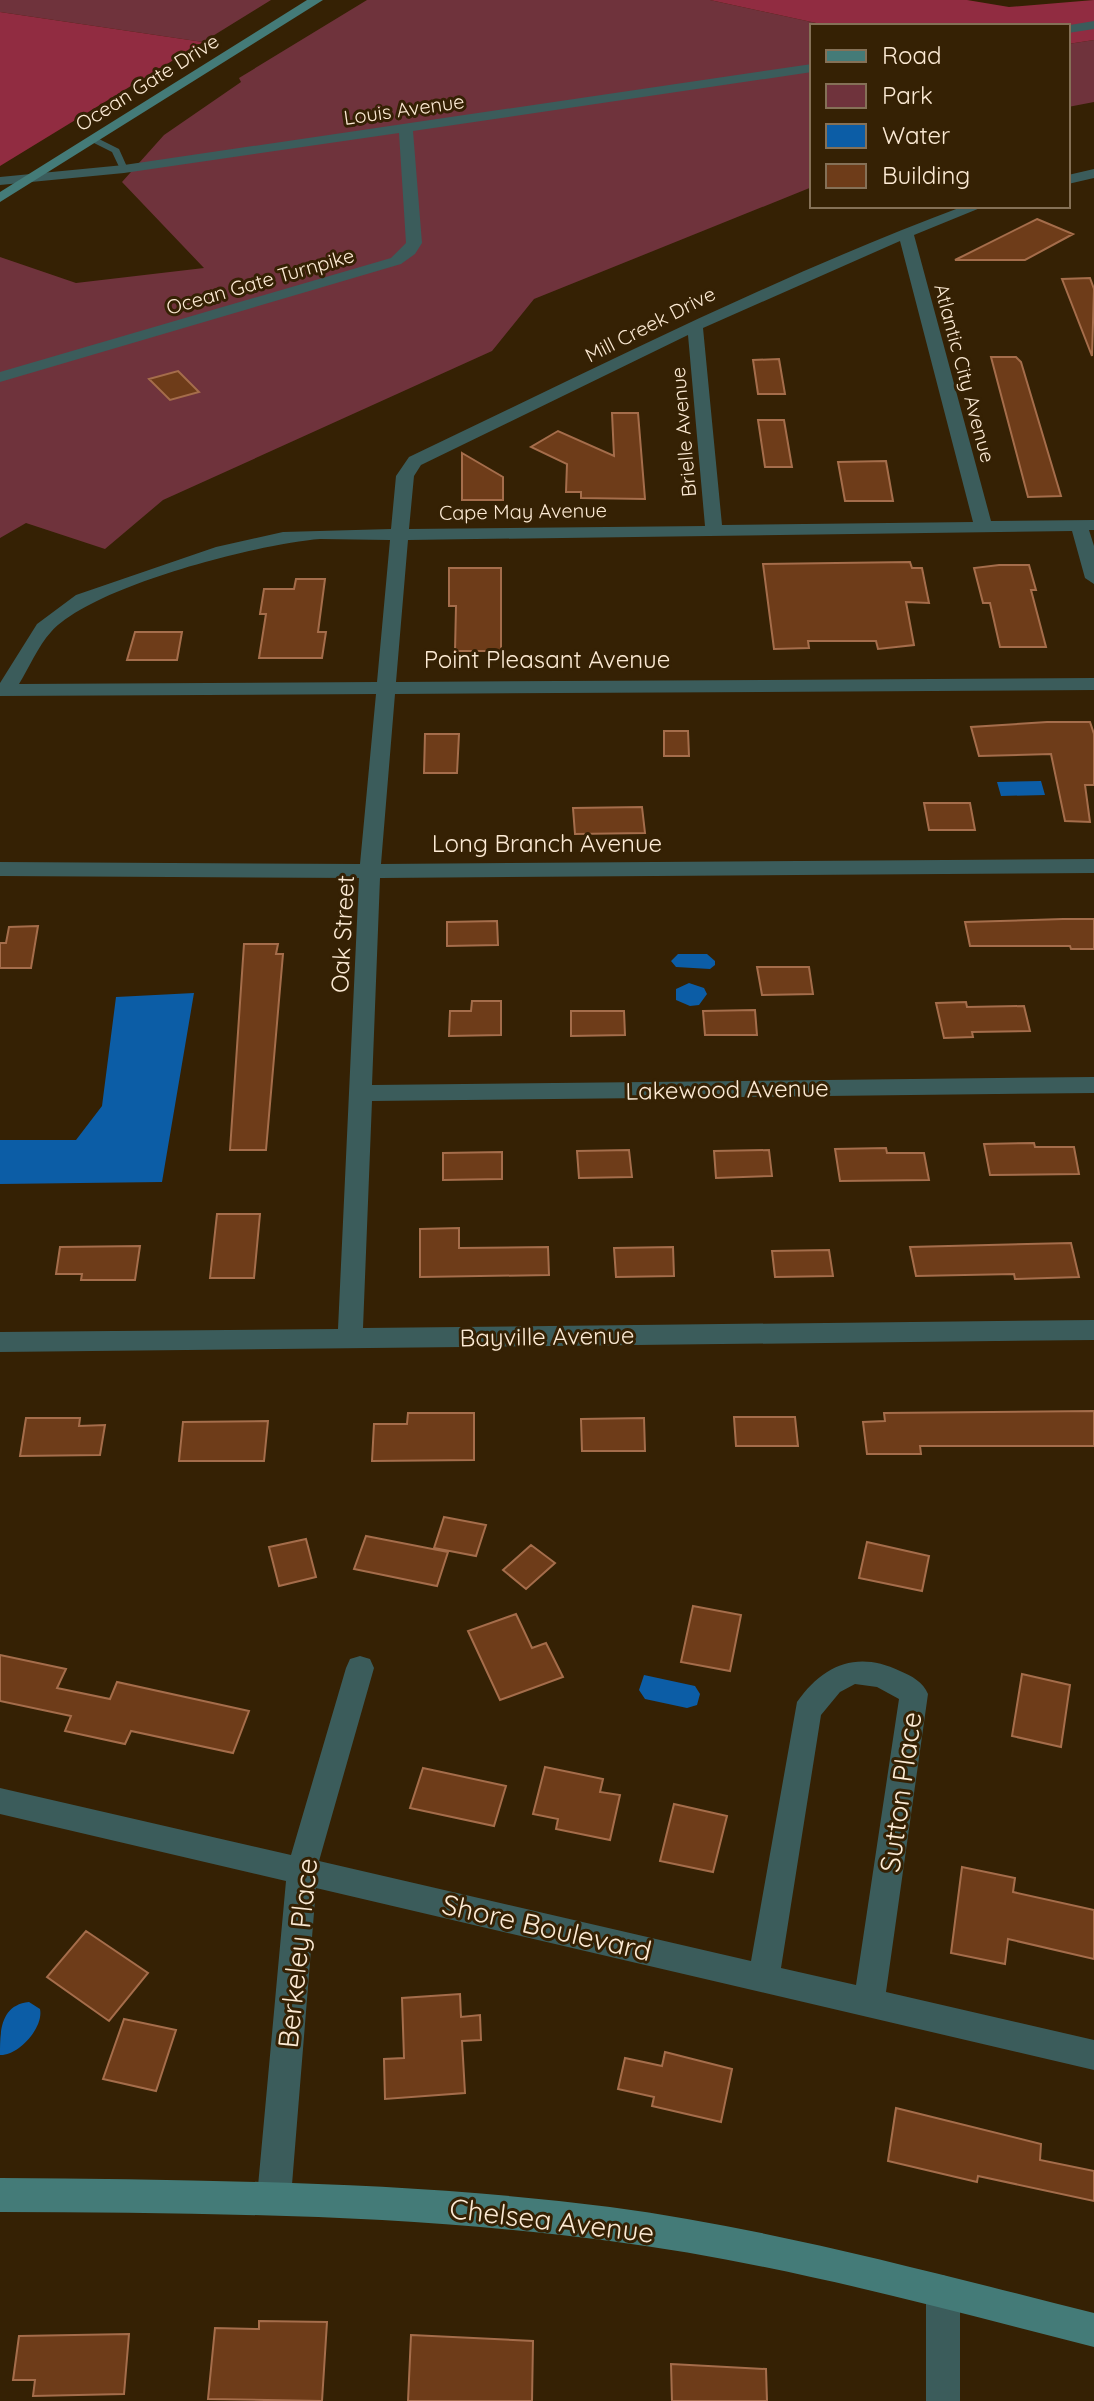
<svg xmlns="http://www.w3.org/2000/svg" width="1094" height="2401" viewBox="0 0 1094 2401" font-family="Quicksand,sans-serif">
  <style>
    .green { fill: #6f333c }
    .forest { fill: #912c41 }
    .water { fill: #0c5da6 }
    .building { fill: #6e3c19; stroke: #a56d4b; stroke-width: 2 }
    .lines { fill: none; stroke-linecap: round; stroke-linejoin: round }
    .service { fill: #3b5c5b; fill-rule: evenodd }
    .minor { fill: #3b5c5b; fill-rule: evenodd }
    .secondary { fill: #447b78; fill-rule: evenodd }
    .labels { text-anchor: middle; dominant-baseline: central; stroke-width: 6; stroke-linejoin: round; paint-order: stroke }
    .far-street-label { font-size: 20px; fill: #fcead4; stroke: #352104 }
    .street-label { font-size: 24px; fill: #fcead4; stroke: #352104 }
    .near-street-label { font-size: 28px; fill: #fcead4; stroke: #352104 }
  </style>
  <rect width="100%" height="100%" fill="#352104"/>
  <!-- green -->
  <path class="green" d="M 0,0 L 271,0 L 203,42 L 0,12 Z
    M 367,0 L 710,0 L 830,26 L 812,26 L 812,187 L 534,299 L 492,351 L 163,500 L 105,549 L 26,523 L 0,538 L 0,257 L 76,283 L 204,268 L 122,182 L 164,135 L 241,82 L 239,78 Z
    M 1094,40 L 1094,102 L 1068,107 L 1068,44 Z"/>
  <!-- forest -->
  <path class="forest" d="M 710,0 L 967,0 L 1009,7 L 1094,0 L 1094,40 L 1068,44 L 1068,26 L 830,26 Z
    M 0,12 L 203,42 L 0,166 Z"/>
  <!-- water -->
  <path class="water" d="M 1041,781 L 1045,795 L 1001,796 L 997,782 Z
    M 678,954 L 707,954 L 715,961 L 715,965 L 710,969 L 676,967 L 671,961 Z
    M 689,983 L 704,988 L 707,994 L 699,1005 L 690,1006 L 676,1000 L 676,989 Z
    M 194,993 L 162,1182 L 0,1184 L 0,1140 L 76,1140 L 102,1106 L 116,997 Z
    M 644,1675 L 695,1686 L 700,1694 L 697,1705 L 687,1708 L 645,1699 L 639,1690 Z
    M 29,2002 L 40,2009 C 44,2028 18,2056 0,2055 C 0,2032 0,2005 29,2002 Z"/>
  <!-- building -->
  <path class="building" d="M 1037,219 L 1073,234 L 1025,260 L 955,260 Z
    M 1090,278 L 1094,289 L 1092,356 L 1062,279 Z
    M 991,357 L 1016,357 L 1021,362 L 1061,496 L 1028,497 Z
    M 779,359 L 785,394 L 758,394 L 753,360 Z
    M 178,371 L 199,392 L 170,400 L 149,379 Z
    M 612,413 L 638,413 L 645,499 L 581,498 L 581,492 L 566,492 L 567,464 L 531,447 L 558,431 L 614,456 Z
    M 758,420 L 784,420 L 792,467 L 765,467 Z
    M 462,453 L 503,477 L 503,500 L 462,500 Z
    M 886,461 L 893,501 L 845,501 L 838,462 Z
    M 910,562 L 912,568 L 922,568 L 929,603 L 906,602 L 914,645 L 878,649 L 876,641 L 808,641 L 809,648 L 774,649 L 763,564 Z
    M 999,565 L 1029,565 L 1036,590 L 1031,590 L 1046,647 L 1000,647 L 990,603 L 983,603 L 974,568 Z
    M 449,568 L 501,568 L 501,651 L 455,651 L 456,606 L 449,606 Z
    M 296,579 L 325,579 L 318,632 L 326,632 L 322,658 L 259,658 L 266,614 L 260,614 L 264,589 L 294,589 Z
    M 135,632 L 182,632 L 177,660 L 127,660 Z
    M 1047,722 L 1090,722 L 1094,734 L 1094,785 L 1085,785 L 1090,822 L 1065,821 L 1051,754 L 979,756 L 971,727 Z
    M 664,731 L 688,731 L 689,756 L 664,756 Z
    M 425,734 L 459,734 L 457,773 L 424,773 Z
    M 924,803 L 970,803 L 975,830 L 929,830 Z
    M 642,807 L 645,833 L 575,834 L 573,808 Z
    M 1063,919 L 1094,919 L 1094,949 L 1071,949 L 1070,946 L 970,946 L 965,922 Z
    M 497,921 L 498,945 L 447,946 L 447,922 Z
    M 38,926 L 31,968 L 0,968 L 0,943 L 6,943 L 9,927 Z
    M 244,944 L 278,944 L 276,954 L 283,954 L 266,1150 L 230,1150 Z
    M 757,967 L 809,967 L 813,994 L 762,995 Z
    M 472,1001 L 501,1001 L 501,1035 L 449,1036 L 450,1011 L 471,1011 Z
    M 966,1002 L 967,1007 L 1024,1006 L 1030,1031 L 972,1032 L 973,1037 L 944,1038 L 936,1003 Z
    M 755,1010 L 757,1035 L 705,1035 L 703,1011 Z
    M 571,1011 L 624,1011 L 625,1035 L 571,1036 Z
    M 1034,1143 L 1035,1147 L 1074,1147 L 1079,1174 L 990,1175 L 984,1144 Z
    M 886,1148 L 887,1153 L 924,1153 L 929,1180 L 840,1181 L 835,1149 Z
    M 629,1150 L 632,1177 L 579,1178 L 577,1151 Z
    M 769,1150 L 772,1176 L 716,1178 L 714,1151 Z
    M 502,1152 L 502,1179 L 443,1180 L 443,1153 Z
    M 217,1214 L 260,1214 L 254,1278 L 210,1278 Z
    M 459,1228 L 459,1248 L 548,1247 L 549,1275 L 420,1277 L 420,1229 Z
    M 1071,1243 L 1079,1277 L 1015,1279 L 1014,1274 L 916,1276 L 910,1247 Z
    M 140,1246 L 135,1280 L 81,1280 L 82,1274 L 56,1274 L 60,1247 Z
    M 673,1247 L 674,1276 L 616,1277 L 614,1248 Z
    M 829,1250 L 833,1276 L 775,1277 L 772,1251 Z
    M 1094,1411 L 1094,1446 L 920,1446 L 921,1454 L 867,1454 L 863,1422 L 885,1421 L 884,1413 Z
    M 408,1413 L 474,1413 L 474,1460 L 372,1461 L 374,1424 L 407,1424 Z
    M 734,1417 L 795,1417 L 798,1446 L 736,1446 Z
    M 26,1418 L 80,1418 L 79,1426 L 105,1425 L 100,1455 L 20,1456 Z
    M 644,1418 L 645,1451 L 582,1451 L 581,1419 Z
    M 268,1421 L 264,1461 L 179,1461 L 183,1422 Z
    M 444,1517 L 486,1525 L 476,1556 L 434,1548 Z
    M 366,1536 L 448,1552 L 437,1586 L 354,1569 Z
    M 306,1539 L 316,1577 L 279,1586 L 269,1547 Z
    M 867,1542 L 929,1556 L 922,1591 L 859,1578 Z
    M 531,1545 L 555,1563 L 526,1589 L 503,1570 Z
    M 693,1606 L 741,1615 L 730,1671 L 681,1662 Z
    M 516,1614 L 532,1648 L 546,1643 L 563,1677 L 500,1700 L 468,1631 Z
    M 0,1655 L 66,1669 L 57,1688 L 110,1699 L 117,1682 L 249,1711 L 233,1753 L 131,1731 L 125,1744 L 65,1731 L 71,1716 L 0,1701 Z
    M 1022,1674 L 1070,1685 L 1061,1747 L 1012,1736 Z
    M 545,1767 L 603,1779 L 600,1792 L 620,1795 L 610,1840 L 556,1829 L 558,1819 L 533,1814 Z
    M 423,1768 L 506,1786 L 494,1826 L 410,1808 Z
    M 674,1804 L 727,1816 L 713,1872 L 660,1861 Z
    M 962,1867 L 1015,1878 L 1013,1892 L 1094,1910 L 1094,1959 L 1008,1939 L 1005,1964 L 951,1953 Z
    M 86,1931 L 148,1973 L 109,2021 L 47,1977 Z
    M 460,1994 L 461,2017 L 480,2015 L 481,2040 L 462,2041 L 465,2093 L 385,2099 L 384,2059 L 404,2058 L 402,1998 Z
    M 124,2019 L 176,2030 L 156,2091 L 103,2079 Z
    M 665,2052 L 732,2069 L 721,2122 L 652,2106 L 654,2097 L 618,2089 L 625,2058 L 662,2066 Z
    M 896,2108 L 1041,2144 L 1040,2160 L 1094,2171 L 1094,2201 L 978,2176 L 977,2182 L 888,2161 Z
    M 259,2321 L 327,2322 L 322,2401 L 208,2399 L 215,2328 L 259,2329 Z
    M 129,2334 L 124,2394 L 33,2396 L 35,2380 L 13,2380 L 19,2336 Z
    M 411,2335 L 533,2341 L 532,2401 L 408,2401 Z
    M 671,2364 L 766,2369 L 767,2401 L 672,2401 Z"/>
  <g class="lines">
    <!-- service -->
    <path class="service" d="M 93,136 L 119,149 L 128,169 L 127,171 L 121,171 L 112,152 L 90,141 L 89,139 Z"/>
    <!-- minor -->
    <path class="minor" d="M 1094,21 L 1094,29 L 1068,33 L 1068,26 L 1064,26 Z
      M 812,64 L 812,72 L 413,131 L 422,243 L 415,254 L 401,264 L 0,382 L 0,372 L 391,258 L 406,243 L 399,133 L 124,173 L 0,185 L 0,177 L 124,165 Z
      M 1094,169 L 1094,178 L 1068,184 L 1068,175 Z
      M 964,206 L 985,206 L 914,235 L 991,521 L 1094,520 L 1094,530 L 1089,530 L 1094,546 L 1094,584 L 1085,578 L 1072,531 L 408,540 L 396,682 L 1094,678 L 1094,690 L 395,694 L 381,864 L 1094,859 L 1094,873 L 380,878 L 372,1085 L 1094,1077 L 1094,1093 L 372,1101 L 363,1328 L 1094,1320 L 1094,1340 L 0,1352 L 0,1332 L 338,1329 L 359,878 L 0,876 L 0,862 L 360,864 L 376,694 L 0,696 L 0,683 L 37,624 L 76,595 L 216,547 L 283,532 L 391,529 L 396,476 L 409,457 C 592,370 774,277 964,206 ZM 900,241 L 973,522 L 722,525 L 703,328 ZM 688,335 L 705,526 L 409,529 L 414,476 L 421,465 ZM 320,539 L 390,540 L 377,682 L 19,684 C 29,668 38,646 51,632 C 92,586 258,544 320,539 Z
      M 360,1656 L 370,1659 L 374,1668 L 319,1861 L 751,1961 L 797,1702 C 823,1665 857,1650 900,1671 C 912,1676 923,1682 928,1694 L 886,1992 L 1094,2040 L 1094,2070 L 316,1888 L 291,2197 L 286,2209 L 274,2214 L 262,2209 L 257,2197 L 286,1881 L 0,1814 L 0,1788 L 291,1855 L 346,1668 L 350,1659 ZM 855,1684 L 877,1687 L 899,1699 L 856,1985 L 781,1968 L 821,1715 L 840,1692 Z
      M 943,2275 L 955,2280 L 960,2292 L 960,2401 L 926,2401 L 926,2292 L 931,2280 Z"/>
    <!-- secondary -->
    <path class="secondary" d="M 307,0 L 323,0 L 0,202 L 0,192 Z
      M 0,2178 C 204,2180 407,2181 610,2207 C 774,2229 934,2273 1094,2313 L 1094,2347 C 934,2306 774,2262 610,2241 C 408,2214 204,2213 0,2212 Z"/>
  </g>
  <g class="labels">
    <!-- far-street labels -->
    <g class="far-street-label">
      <text transform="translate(147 82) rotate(-32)">Ocean Gate Drive</text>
      <text transform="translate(404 109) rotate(-8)">Louis Avenue</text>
      <text transform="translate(260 281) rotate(-16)">Ocean Gate Turnpike</text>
      <text transform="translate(650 324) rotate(-27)">Mill Creek Drive</text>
      <text transform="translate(965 373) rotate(75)">Atlantic City Avenue</text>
      <text transform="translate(683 432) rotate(-95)">Brielle Avenue</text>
      <text transform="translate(523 511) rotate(-1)">Cape May Avenue</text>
    </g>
    <!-- street labels -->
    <g class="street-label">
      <text x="547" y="659">Point Pleasant Avenue</text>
      <text x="547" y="843">Long Branch Avenue</text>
      <text transform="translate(342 934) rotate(-87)">Oak Street</text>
      <text transform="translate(727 1089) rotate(-1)">Lakewood Avenue</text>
      <text transform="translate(547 1336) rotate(-1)">Bayville Avenue</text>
    </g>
    <!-- near-street labels -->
    <g class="near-street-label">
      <text transform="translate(900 1792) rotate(-82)">Sutton Place</text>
      <text transform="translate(547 1927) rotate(13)">Shore Boulevard</text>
      <text transform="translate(297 1953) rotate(-84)">Berkeley Place</text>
      <text transform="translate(552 2220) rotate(7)">Chelsea Avenue</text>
    </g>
  </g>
  <!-- legend -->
  <rect x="810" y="24" width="260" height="184" fill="#352104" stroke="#857157" stroke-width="2"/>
  <rect x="826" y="50" width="40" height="12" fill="#447b78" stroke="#857157" stroke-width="2"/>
  <text x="882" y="64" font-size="24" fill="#fcead4">Road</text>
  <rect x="826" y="84" width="40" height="24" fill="#6f333c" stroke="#857157" stroke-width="2"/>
  <text x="882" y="104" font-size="24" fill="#fcead4">Park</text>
  <rect x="826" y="124" width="40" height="24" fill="#0c5da6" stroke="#857157" stroke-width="2"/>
  <text x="882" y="144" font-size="24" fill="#fcead4">Water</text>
  <rect x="826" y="164" width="40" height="24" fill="#6e3c19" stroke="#857157" stroke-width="2"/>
  <text x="882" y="184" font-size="24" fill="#fcead4">Building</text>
</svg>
